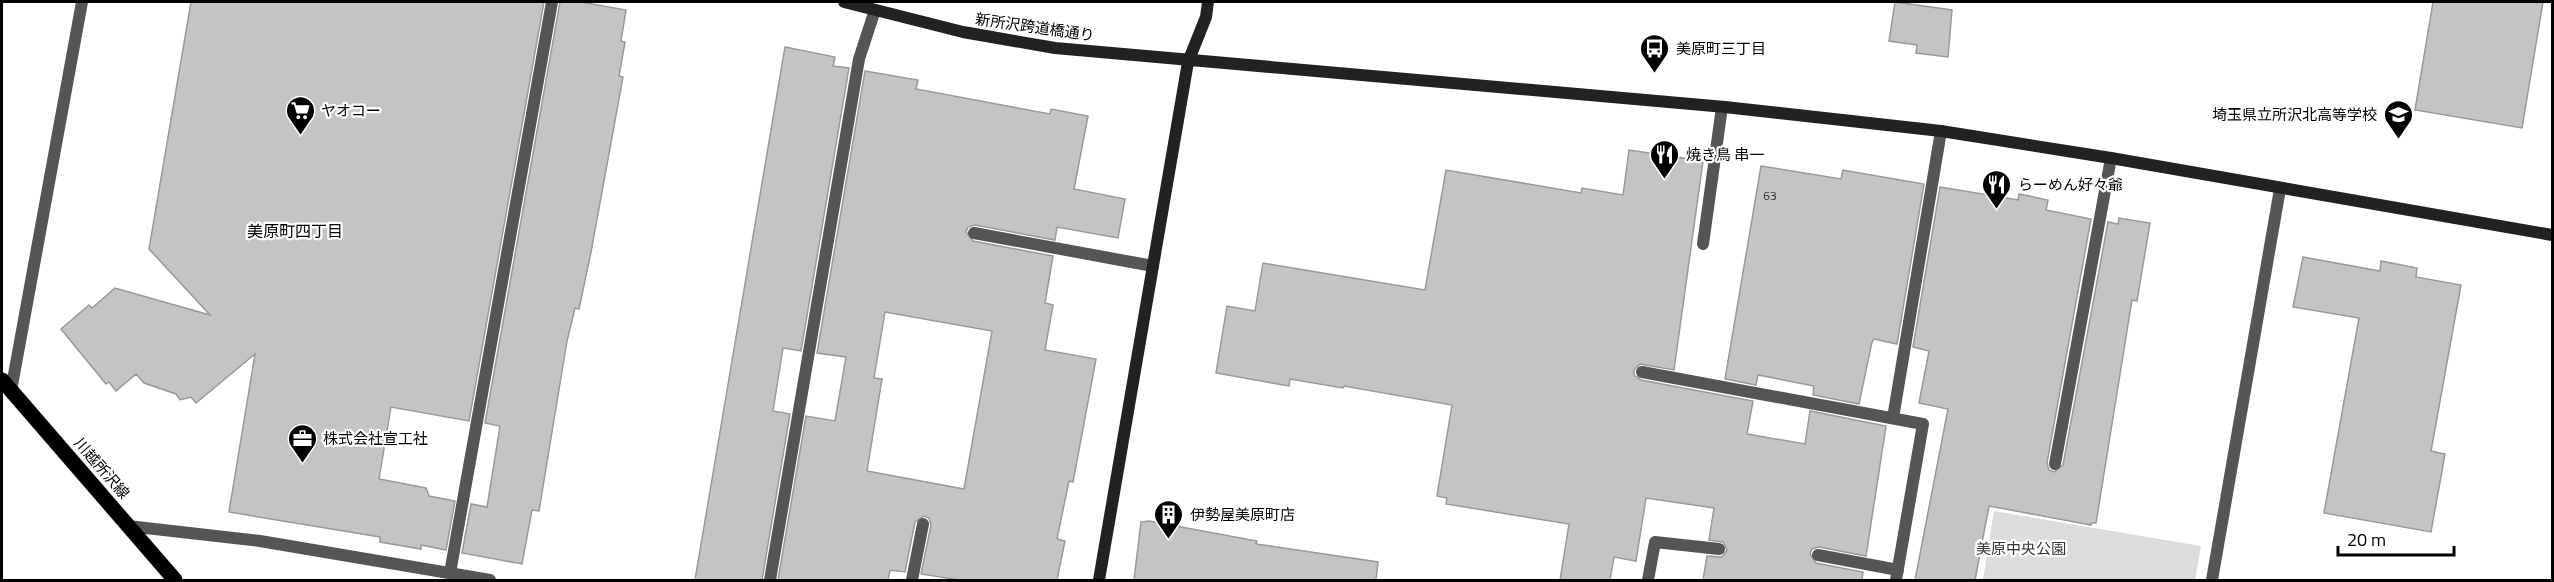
<svg xmlns="http://www.w3.org/2000/svg" width="2554" height="582" viewBox="0 0 2554 582" font-family="'Titillium Web','Noto Sans JP',sans-serif">
  <style>
    .green { fill: #dcdcdc }
    .building { fill: #c4c4c4; stroke: #999; stroke-width: 1.5; fill-rule: evenodd }
    .lines { fill: none; stroke-linecap: round; stroke-linejoin: round }
    .primary-casing { stroke: #dbdbdb; stroke-width: 16 }
    .lane { stroke: #555; stroke-width: 12 }
    .street { stroke: #555; stroke-width: 12 }
    .secondary { stroke: #222; stroke-width: 12 }
    .primary { stroke: #000; stroke-width: 15 }
    .labels { text-anchor: middle; dominant-baseline: central; stroke-width: 4.5; stroke-linejoin: round; paint-order: stroke }
    .number-label { font-size: 12px; fill: #313131 }
    .street-label { font-size: 15px; fill: #000; stroke: #fff }
    .poi-label { font-size: 15px; fill: #000; stroke: #fff; text-anchor: start }
    .park-label { font-size: 15px; fill: #333; stroke: #fff }
    .neighbourhood-label { font-size: 16px; fill: #000; stroke: #fff }
  </style>
  <rect width="100%" height="100%" fill="#fff"/>
  <!-- green -->
  <path class="green" d="M 1994,511 L 2201,546 L 2195,580 L 1983,580 Z"/>
  <!-- building -->
  <path class="building" d="M 191,2 L 544,2 L 469,421 L 391,407 L 379,479 L 426,488 L 429,496 L 455,501 L 446,550 L 421,545 L 421,549 L 380,542 L 380,537 L 229,512 L 255,354 L 196,403 L 191,397 L 180,400 L 176,394 L 144,383 L 136,374 L 116,391 L 109,382 L 106,384 L 61,329 L 89,305 L 92,308 L 115,288 L 210,315 L 149,249 Z
    M 560,2 L 581,2 L 626,10 L 621,41 L 625,42 L 619,76 L 623,77 L 591,252 L 579,309 L 575,308 L 567,341 L 539,511 L 532,510 L 522,564 L 462,553 L 471,504 L 487,507 L 500,426 L 485,423 Z
    M 1895,2 L 1952,10 L 1948,57 L 1916,53 L 1917,45 L 1889,41 Z
    M 2433,2 L 2543,2 L 2522,128 L 2415,110 Z
    M 785,47 L 835,57 L 833,66 L 849,68 L 801,351 L 783,348 L 773,411 L 790,414 L 762,580 L 695,580 Z
    M 865,71 L 918,80 L 916,89 L 1050,114 L 1051,109 L 1088,116 L 1074,189 L 1125,199 L 1118,238 L 1057,227 L 1055,240 L 975,225 L 968,227 L 966,232 L 973,241 L 1053,256 L 1045,303 L 1053,305 L 1045,350 L 1096,359 L 1073,482 L 1069,481 L 1057,539 L 1065,541 L 1057,580 L 959,580 L 921,574 L 931,525 L 929,518 L 924,516 L 915,522 L 905,572 L 890,570 L 888,580 L 778,580 L 806,416 L 835,421 L 846,357 L 817,353 ZM 885,312 L 992,331 L 964,489 L 867,471 L 882,379 L 874,378 Z
    M 1629,150 L 1703,161 L 1674,370 L 1640,364 L 1634,370 L 1634,375 L 1641,380 L 1753,401 L 1747,434 L 1805,444 L 1810,411 L 1886,426 L 1866,556 L 1819,547 L 1812,549 L 1810,554 L 1816,563 L 1863,572 L 1862,580 L 1703,580 L 1707,556 L 1722,557 L 1727,550 L 1723,542 L 1709,540 L 1714,508 L 1646,498 L 1636,561 L 1614,557 L 1610,580 L 1560,580 L 1569,524 L 1446,504 L 1447,498 L 1437,496 L 1452,405 L 1344,386 L 1343,388 L 1290,379 L 1289,386 L 1216,373 L 1227,306 L 1255,311 L 1263,263 L 1425,290 L 1446,170 L 1581,193 L 1582,188 L 1623,195 Z
    M 1761,166 L 1841,179 L 1843,170 L 1924,184 L 1897,344 L 1874,339 L 1872,342 L 1859,404 L 1813,395 L 1814,386 L 1758,375 L 1756,385 L 1725,379 Z
    M 1940,187 L 2018,200 L 2019,194 L 2048,200 L 2046,210 L 2091,219 L 2047,463 L 2049,470 L 2054,472 L 2063,465 L 2108,222 L 2118,224 L 2119,218 L 2150,223 L 2137,301 L 2132,300 L 2096,523 L 2091,523 L 2091,525 L 1989,506 L 1975,580 L 1915,580 L 1948,409 L 1919,403 L 1929,351 L 1913,347 Z
    M 2303,257 L 2380,271 L 2381,261 L 2417,268 L 2416,277 L 2461,285 L 2431,451 L 2445,454 L 2431,532 L 2324,513 L 2359,318 L 2293,307 Z
    M 1149,521 L 1257,541 L 1256,544 L 1378,562 L 1376,580 L 1134,580 L 1141,522 Z"/>
  <g class="lines">
    <defs>
      <path id="primary" d="M 2,380 L 175,580"/>
    </defs>
    <!-- primary casing -->
    <use href="#primary" class="primary-casing"/>
    <!-- lane -->
    <path class="lane" d="M 974,233 L 1153,266
      M 1703,244 L 1722,107
      M 2055,464 L 2111,158
      M 1818,555 L 1898,570
      M 912,580 L 923,524
      M 1648,580 L 1655,542 L 1719,549"/>
    <!-- street -->
    <path class="street" d="M 1642,372 L 1923,424 L 1896,580
      M 11,391 L 82,2
      M 1893,418 L 1941,131
      M 128,526 L 260,541 L 490,580
      M 450,573 L 552,2
      M 770,580 L 859,59 L 875,10
      M 2212,580 L 2280,189"/>
    <!-- secondary -->
    <path class="secondary" d="M 844,2 L 963,32 L 1055,48 L 1725,107 L 1941,131 L 2111,158 L 2552,235
      M 1099,580 L 1188,62 L 1206,17 L 1208,2"/>
    <!-- primary -->
    <use href="#primary" class="primary"/>
  </g>
  <!-- icons -->
  <defs>
    <symbol id="bus-pin" viewBox="-11 -11 22 30"><path d="M0 17L-7.5 6A9.5 9.5 0 1 1 7.5 6Z" fill="#000" stroke="#fff"/><path d="M-5-6H5V4H4V6H2V4H-2V6H-4V4H-5ZM-3.5-4V0h7V-4ZM-3.5 1.2v1.5H-2V1.2ZM2 1.2v1.5H3.5V1.2Z" fill="#fff"/></symbol>
    <symbol id="supermarket-pin" viewBox="-11 -11 22 30"><path d="M0 17L-7.5 6A9.5 9.5 0 1 1 7.5 6Z" fill="#000" stroke="#fff"/><path d="M-6-5.5h2.5l.6 2H6L4.5 2H-2.5L-4.4-4H-6ZM-1.5 3.2a1.3 1.3 0 1 0 .1 0ZM3 3.2a1.3 1.3 0 1 0 .1 0Z" fill="#fff"/></symbol>
    <symbol id="school-pin" viewBox="-11 -11 22 30"><path d="M0 17L-7.5 6A9.5 9.5 0 1 1 7.5 6Z" fill="#000" stroke="#fff"/><path d="M0-5L7-2L0 1L-7-2ZM-4 1L0 2.5L4 1V4Q0 6-4 4Z" fill="#fff"/></symbol>
    <symbol id="restaurant-pin" viewBox="-11 -11 22 30"><path d="M0 17L-7.5 6A9.5 9.5 0 1 1 7.5 6Z" fill="#000" stroke="#fff"/><path d="M-5-6h1v4h1v-4h1v4h1v-4h1v5L-1.5 .5V6h-2V.5L-5-1ZM5-6V6H3V1.5H1.5Q1.5-4 5-6Z" fill="#fff"/></symbol>
    <symbol id="office-pin" viewBox="-11 -11 22 30"><path d="M0 17L-7.5 6A9.5 9.5 0 1 1 7.5 6Z" fill="#000" stroke="#fff"/><path d="M-6-3h4V-5.5h4V-3h4V5H-6ZM-1-4.5V-3h2v-1.5ZM-6 0V1H6V0Z" fill="#fff"/></symbol>
    <symbol id="building-pin" viewBox="-11 -11 22 30"><path d="M0 17L-7.5 6A9.5 9.5 0 1 1 7.5 6Z" fill="#000" stroke="#fff"/><path d="M-4-6H4V6H1V3H-1V6H-4ZM-2.5-4.3h1.7v1.8h-1.7ZM.8-4.3h1.7v1.8H.8ZM-2.5-1h1.7V.8h-1.7ZM.8-1h1.7V.8H.8Z" fill="#fff"/></symbol>
  </defs>
  <g fill-rule="evenodd">
    <use href="#bus-pin" x="1638" y="32" width="33" height="45"/>
    <use href="#supermarket-pin" x="284" y="94" width="33" height="45"/>
    <use href="#school-pin" x="2382" y="98" width="33" height="45"/>
    <use href="#restaurant-pin" x="1648" y="138" width="33" height="45"/>
    <use href="#restaurant-pin" x="1980" y="168" width="33" height="45"/>
    <use href="#office-pin" x="286" y="422" width="33" height="45"/>
    <use href="#building-pin" x="1152" y="498" width="33" height="45"/>
  </g>
  <g class="labels">
    <!-- number labels -->
    <g class="number-label">
      <text x="1770" y="195">63</text>
    </g>
    <!-- street labels -->
    <g class="street-label">
      <text transform="translate(1035 27) rotate(8)">新所沢跨道橋通り</text>
      <text transform="translate(102 468) rotate(49)">川越所沢線</text>
    </g>
    <!-- poi labels -->
    <g class="poi-label">
      <text x="1676" y="48">美原町三丁目</text>
      <text x="321" y="110">ヤオコー</text>
      <text x="2377" y="114" text-anchor="end">埼玉県立所沢北高等学校</text>
      <text x="1686" y="154">焼き鳥 串一</text>
      <text x="2018" y="184">らーめん好々爺</text>
      <text x="323" y="438">株式会社宣工社</text>
      <text x="1190" y="514">伊勢屋美原町店</text>
    </g>
    <!-- park labels -->
    <g class="park-label">
      <text x="2021" y="548">美原中央公園</text>
    </g>
    <!-- neighbourhood labels -->
    <g class="neighbourhood-label">
      <text x="295" y="231">美原町四丁目</text>
    </g>
  </g>
  <!-- border -->
  <rect width="2554" height="582" fill="none" stroke="#000000" stroke-width="6"/>
  <!-- scale -->
  <path d="M2338 546v9h116v-9" fill="none" stroke="#000000" stroke-width="3"/>
  <text x="2347" y="546" font-size="18" fill="#000000" stroke="#ffffff" stroke-width="4.5" paint-order="stroke">20 m</text>
</svg>
